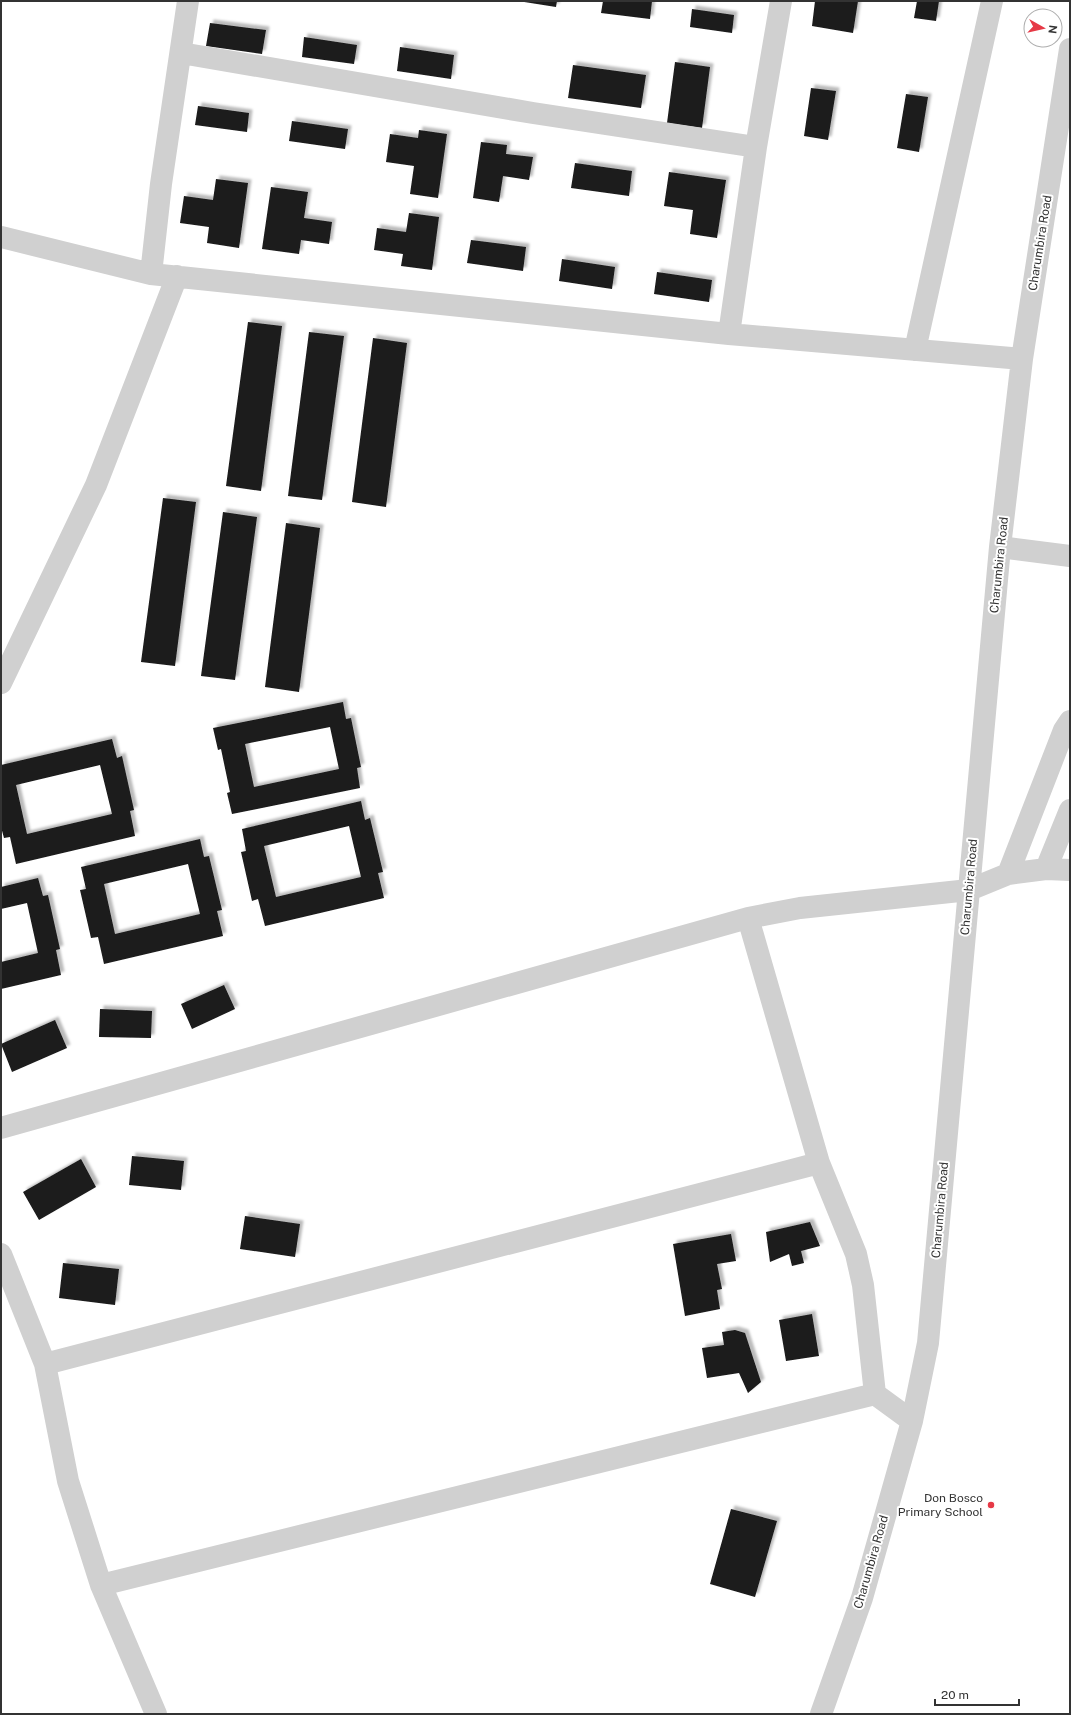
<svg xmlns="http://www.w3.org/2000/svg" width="1071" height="1715" viewBox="0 0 1071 1715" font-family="'Public Sans',sans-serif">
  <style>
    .building { fill: #1a1a1a; fill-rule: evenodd; filter: url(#shadow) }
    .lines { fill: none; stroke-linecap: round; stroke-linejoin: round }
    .minor { stroke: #d0d0d0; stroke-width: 22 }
    .poi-dot { fill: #e63946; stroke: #fff; stroke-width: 1.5 }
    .labels { text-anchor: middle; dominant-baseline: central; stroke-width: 4; stroke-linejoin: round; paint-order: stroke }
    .street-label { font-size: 12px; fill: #333; stroke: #fff }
    .poi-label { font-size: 12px; fill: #333; stroke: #fff; text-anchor: end }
  </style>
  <defs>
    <filter id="shadow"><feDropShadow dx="3.5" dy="-3.5" stdDeviation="1" flood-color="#0004"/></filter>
  </defs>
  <rect width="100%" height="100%" fill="#fff"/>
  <!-- building -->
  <path class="building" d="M 518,1 L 557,1 L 556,7 Z
    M 603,1 L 652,1 L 650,19 L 601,13 Z
    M 815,1 L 858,1 L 853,33 L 812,26 Z
    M 917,1 L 939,1 L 936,21 L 914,18 Z
    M 692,9 L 734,15 L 732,33 L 690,27 Z
    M 210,23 L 266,30 L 262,54 L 206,46 Z
    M 304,37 L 357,45 L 354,64 L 302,57 Z
    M 400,47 L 454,55 L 451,79 L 397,71 Z
    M 675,62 L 710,67 L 702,128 L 667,123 Z
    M 573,65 L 646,75 L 641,108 L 568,98 Z
    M 811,88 L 836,91 L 828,140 L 804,136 Z
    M 906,94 L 928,97 L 919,152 L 897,148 Z
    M 198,106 L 249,113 L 247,132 L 195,125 Z
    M 292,121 L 348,129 L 345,149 L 289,141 Z
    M 419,130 L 447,134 L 438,198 L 410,194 L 414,166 L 386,162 L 390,134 L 418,138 Z
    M 481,142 L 507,145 L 506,154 L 533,157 L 529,180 L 503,176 L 499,202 L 473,198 Z
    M 575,163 L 632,171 L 629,196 L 571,188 Z
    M 669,172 L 726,180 L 717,238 L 690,234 L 693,210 L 664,206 Z
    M 216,179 L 248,183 L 239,248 L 207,243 L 209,227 L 180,223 L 184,196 L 213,200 Z
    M 271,187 L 308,192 L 304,218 L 332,222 L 329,244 L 301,240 L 299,254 L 262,249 Z
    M 409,213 L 439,217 L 432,270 L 401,266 L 403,254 L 374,250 L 377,228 L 406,232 Z
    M 471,240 L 526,247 L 523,271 L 467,263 Z
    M 562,259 L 615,267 L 612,289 L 559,281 Z
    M 657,272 L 712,280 L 709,302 L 654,294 Z
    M 248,322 L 282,326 L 261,491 L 226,486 Z
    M 309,332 L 344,336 L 322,500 L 288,496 Z
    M 373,338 L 407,343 L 386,507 L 352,502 Z
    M 163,498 L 196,502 L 175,666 L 141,662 Z
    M 223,512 L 257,517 L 235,680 L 201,676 Z
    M 286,523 L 320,528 L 299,692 L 265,687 Z
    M 343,702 L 346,719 L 351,718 L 361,767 L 357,768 L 360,788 L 232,814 L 227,793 L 230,792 L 221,749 L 218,750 L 213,728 ZM 330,727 L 339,769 L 254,787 L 245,744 Z
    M 112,739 L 117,758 L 122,756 L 134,810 L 130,811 L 135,836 L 16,864 L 10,837 L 4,838 L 1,827 L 1,765 ZM 100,765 L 112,814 L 27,834 L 16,785 Z
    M 361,801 L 365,820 L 370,818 L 383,872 L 378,873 L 384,898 L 265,926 L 258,899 L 252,901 L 241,852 L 246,851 L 242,829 ZM 349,826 L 361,877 L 276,897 L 264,846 Z
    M 200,839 L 204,857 L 209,856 L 222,910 L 217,911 L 223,936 L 104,964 L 98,937 L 91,938 L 80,890 L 86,889 L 81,867 ZM 188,864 L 200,914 L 115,934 L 104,884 Z
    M 38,878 L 43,896 L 48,895 L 60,949 L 56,950 L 61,975 L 1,989 L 1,962 L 38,953 L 27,903 L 1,909 L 1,887 Z
    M 224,985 L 235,1009 L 192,1029 L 181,1004 Z
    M 100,1009 L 152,1011 L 151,1038 L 99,1037 Z
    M 55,1020 L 67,1048 L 12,1072 L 1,1044 Z
    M 132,1156 L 184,1161 L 181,1190 L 129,1185 Z
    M 81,1159 L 96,1187 L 39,1220 L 23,1192 Z
    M 245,1216 L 300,1224 L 295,1257 L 240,1249 Z
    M 810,1222 L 820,1246 L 801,1251 L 804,1263 L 792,1266 L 789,1254 L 770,1262 L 766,1232 Z
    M 731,1234 L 736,1261 L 717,1264 L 722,1289 L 717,1290 L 720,1309 L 685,1316 L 673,1244 Z
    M 63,1263 L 119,1269 L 115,1305 L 59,1298 Z
    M 812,1314 L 819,1356 L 786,1361 L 779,1320 Z
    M 735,1330 L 745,1333 L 761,1382 L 748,1393 L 739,1373 L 707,1378 L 702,1348 L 724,1345 L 722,1332 Z
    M 731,1509 L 777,1521 L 755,1597 L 710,1584 Z"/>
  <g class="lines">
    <!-- minor -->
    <path class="minor" d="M 181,53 L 533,113 L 756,147
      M 1,237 L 151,274 L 729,334 L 1022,359
      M 151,274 L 161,184 L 188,1
      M 729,334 L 756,147 L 781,1
      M 915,350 L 992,1
      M 1000,547 L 1070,556
      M 1,683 L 96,485 L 177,276
      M 1046,869 L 1070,810
      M 1008,874 L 1064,730 L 1070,721
      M 1,1128 L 748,918 L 800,908 L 969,890 L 1008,874 L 1046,869 L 1070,870
      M 819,1163 L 856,1254 L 863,1285 L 875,1394 L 912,1421
      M 1,1254 L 45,1364 L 68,1481 L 101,1585 L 156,1714
      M 45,1364 L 819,1163 L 748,918
      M 101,1585 L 875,1394
      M 821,1714 L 862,1598 L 912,1421 L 928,1343 L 1000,547 L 1022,359 L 1070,49"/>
  </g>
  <!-- markers -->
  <circle class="poi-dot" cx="991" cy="1505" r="4"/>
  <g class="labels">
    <!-- street labels -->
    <g class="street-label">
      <text transform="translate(1040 243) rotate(-81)">Charumbira Road</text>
      <text transform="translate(999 565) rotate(-84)">Charumbira Road</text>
      <text transform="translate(969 887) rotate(-85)">Charumbira Road</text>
      <text transform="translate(940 1210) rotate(-85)">Charumbira Road</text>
      <text transform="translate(871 1562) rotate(-74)">Charumbira Road</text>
    </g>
    <!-- poi labels -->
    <g class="poi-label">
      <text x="983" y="1498">Don Bosco<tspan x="983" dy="14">Primary School</tspan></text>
    </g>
  </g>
  <!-- border -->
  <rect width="1071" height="1715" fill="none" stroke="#333333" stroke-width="4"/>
  <!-- north arrow -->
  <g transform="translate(1043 28) rotate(98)"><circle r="19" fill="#ffffff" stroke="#adadad"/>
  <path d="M0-3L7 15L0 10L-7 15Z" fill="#e63946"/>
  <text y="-6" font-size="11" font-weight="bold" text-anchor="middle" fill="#333333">N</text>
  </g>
  <!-- scale -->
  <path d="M935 1699v6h84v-6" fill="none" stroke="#333333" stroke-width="2"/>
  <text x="941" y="1699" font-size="12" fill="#333333" stroke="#ffffff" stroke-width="3" paint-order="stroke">20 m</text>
</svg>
